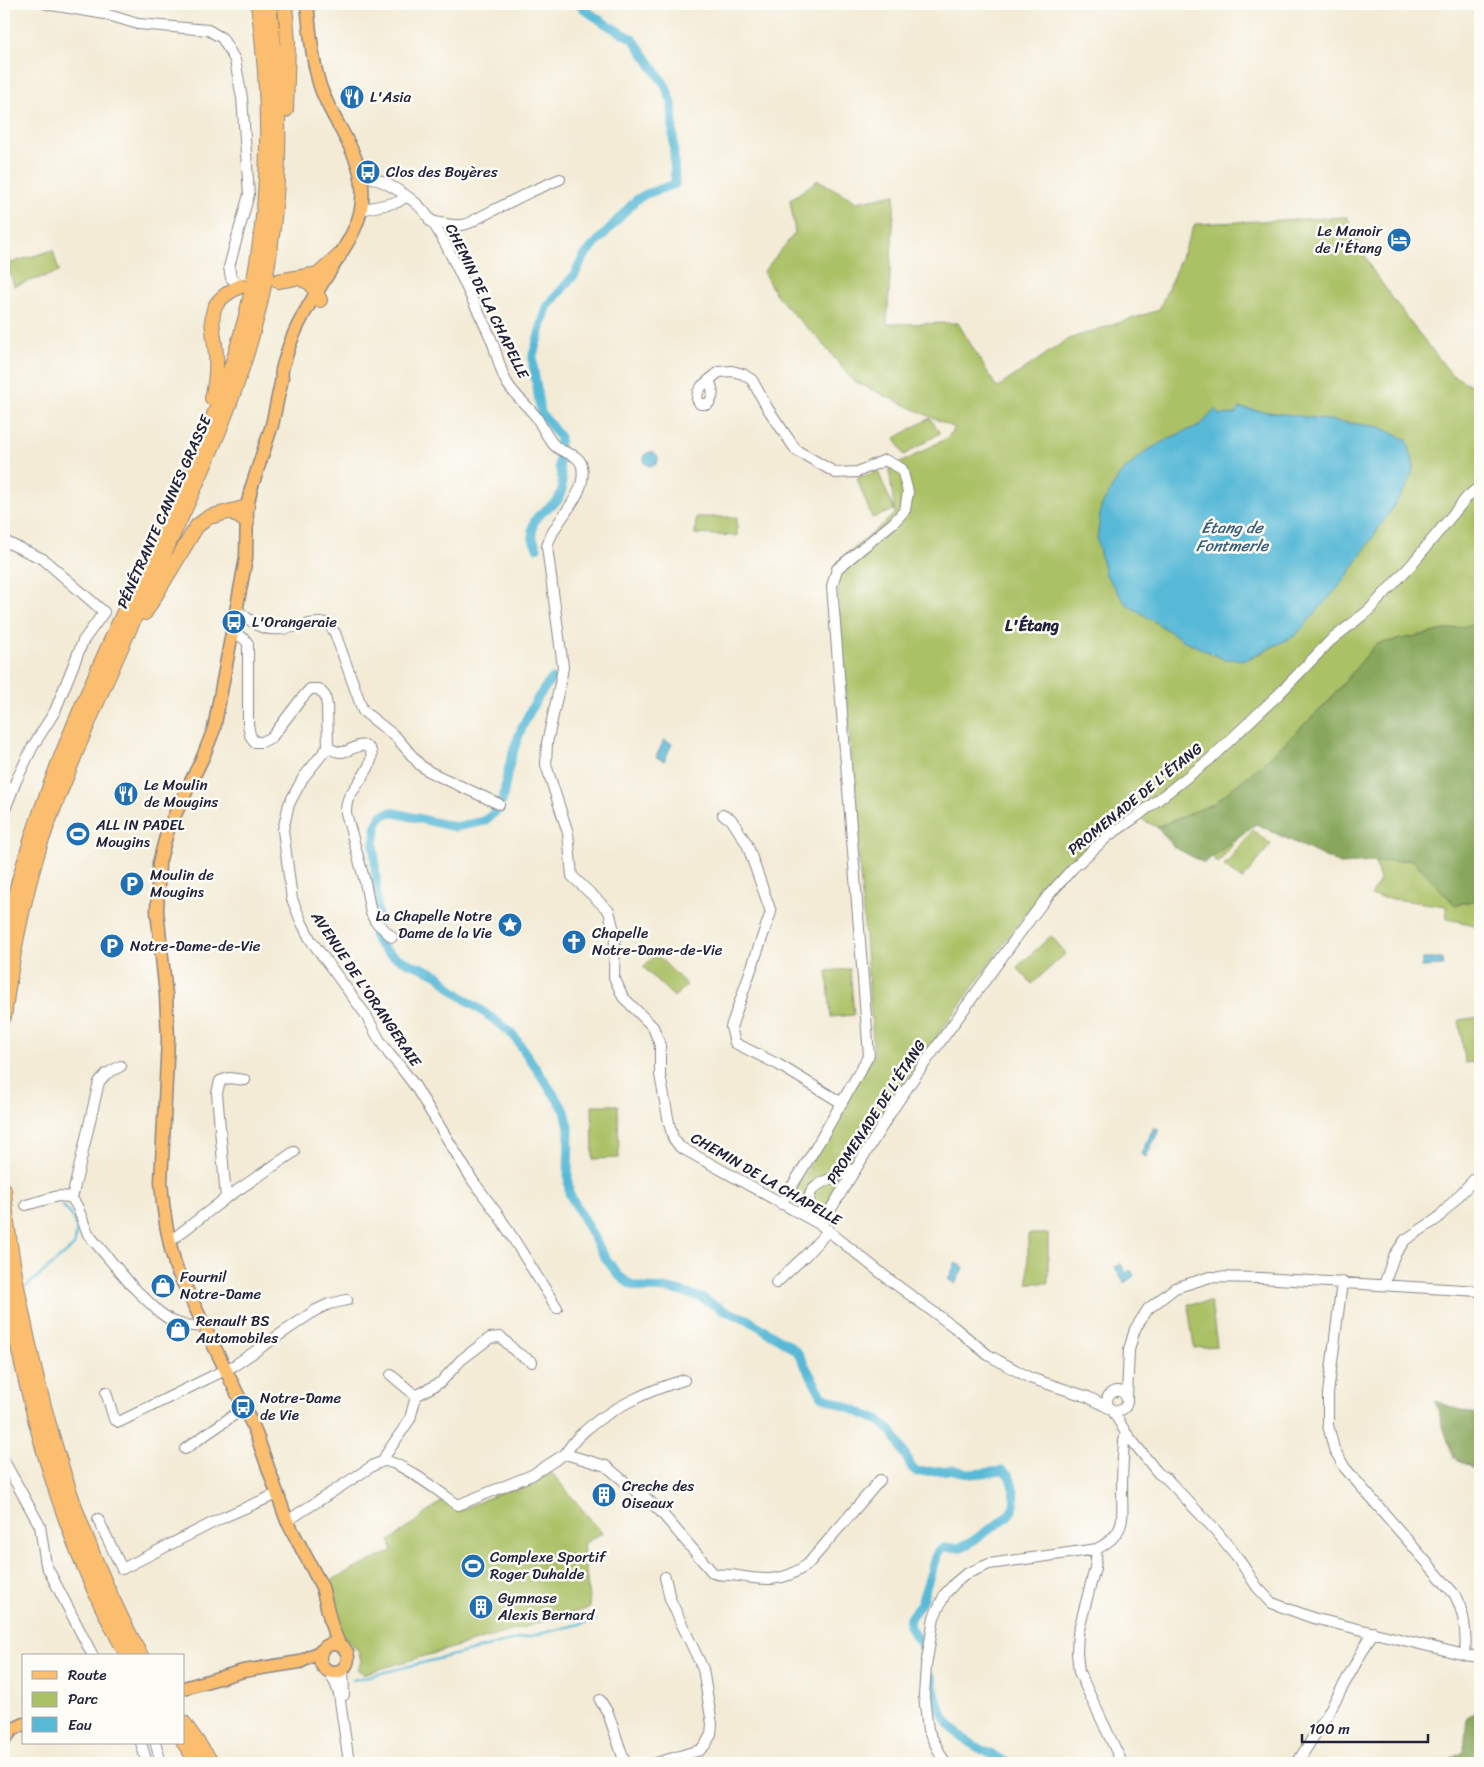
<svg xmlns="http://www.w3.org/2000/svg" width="1484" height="1767" viewBox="0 0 1484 1767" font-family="Sriracha,sans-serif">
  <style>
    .green { fill: #abc166; stroke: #667250; fill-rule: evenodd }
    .forest { fill: #88a75b; stroke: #55644b }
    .water { fill: #58b9d7; stroke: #3d6e89 }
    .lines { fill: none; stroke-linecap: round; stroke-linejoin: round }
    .stream { stroke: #58b9d7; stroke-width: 2.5 }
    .canal { stroke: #58b9d7; stroke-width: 9 }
    .minor-casing { stroke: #8a8688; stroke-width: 12 }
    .major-casing { stroke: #8a8688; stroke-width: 15 }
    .highway-casing { stroke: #8a8688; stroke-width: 16 }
    .minor { stroke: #fff; stroke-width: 10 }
    .major { stroke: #fbbd6e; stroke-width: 12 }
    .highway { stroke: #fbbd6e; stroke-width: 14 }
    .labels { text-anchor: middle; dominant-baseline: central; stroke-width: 5; stroke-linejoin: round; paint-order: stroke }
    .poi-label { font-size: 15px; fill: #22223b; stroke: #fdfcf7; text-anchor: start }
    .street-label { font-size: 15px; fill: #22223b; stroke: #fdfcf7 }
    .water-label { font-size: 16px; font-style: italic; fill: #385e79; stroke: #fdfcf7 }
    .neighbourhood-label { font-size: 16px; font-weight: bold; fill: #22223b; stroke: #fdfcf7 }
  </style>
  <rect width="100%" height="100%" fill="#fdfcf7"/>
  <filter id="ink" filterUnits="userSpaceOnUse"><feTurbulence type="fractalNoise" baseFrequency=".02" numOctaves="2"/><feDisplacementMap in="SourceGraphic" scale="10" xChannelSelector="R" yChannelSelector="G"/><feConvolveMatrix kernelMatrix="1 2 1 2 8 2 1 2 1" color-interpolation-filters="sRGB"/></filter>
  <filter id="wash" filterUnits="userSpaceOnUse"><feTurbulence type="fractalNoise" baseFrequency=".0096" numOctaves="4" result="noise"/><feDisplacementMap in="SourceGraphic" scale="20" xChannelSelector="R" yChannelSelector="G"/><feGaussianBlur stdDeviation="1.12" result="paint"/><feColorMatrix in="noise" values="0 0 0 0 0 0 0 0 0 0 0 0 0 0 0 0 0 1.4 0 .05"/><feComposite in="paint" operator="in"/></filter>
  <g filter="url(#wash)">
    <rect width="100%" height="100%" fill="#f3ebd6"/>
    <!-- green -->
    <path class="green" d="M 818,180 L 857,202 L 895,194 L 887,324 L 958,323 L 997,388 L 1068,339 L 1159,310 L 1195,224 L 1347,217 L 1371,268 L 1406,317 L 1452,375 L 1480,390 L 1480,623 L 1389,642 L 1480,702 L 1480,931 L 1471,924 L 1447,919 L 1446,906 L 1371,896 L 1380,880 L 1369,841 L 1253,819 L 1218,863 L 1177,819 L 1157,827 L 1128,813 L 1029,909 L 916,1066 L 824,1213 L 819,1215 L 789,1201 L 874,1054 L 836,563 L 895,514 L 889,469 L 947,438 L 955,428 L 853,381 L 818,338 L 795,316 L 775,293 L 763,272 L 795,233 L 790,200 ZM 1409,483 L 1296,635 L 1251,658 Z
      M 53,250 L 59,272 L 14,286 L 7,264 Z
      M 930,418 L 940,433 L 904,455 L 895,438 Z
      M 878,471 L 894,510 L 872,518 L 857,478 Z
      M 696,517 L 737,517 L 737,536 L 695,534 Z
      M 1253,830 L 1271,844 L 1242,880 L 1224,866 Z
      M 1051,936 L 1066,953 L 1032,984 L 1017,967 Z
      M 656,954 L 687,985 L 674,997 L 643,967 Z
      M 850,969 L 854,1015 L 831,1017 L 827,971 Z
      M 1480,1017 L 1480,1061 L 1465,1063 L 1459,1020 Z
      M 592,1105 L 618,1105 L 619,1158 L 593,1159 Z
      M 1028,1234 L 1048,1234 L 1048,1283 L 1028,1283 Z
      M 1211,1302 L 1217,1346 L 1194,1348 L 1188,1304 Z
      M 552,1473 L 602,1533 L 583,1544 L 590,1608 L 363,1674 L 357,1669 L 361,1661 L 358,1650 L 340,1635 L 327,1582 L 392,1551 L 390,1541 L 442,1501 L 458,1511 L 512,1488 L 516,1491 Z"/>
    <!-- forest -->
    <path class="forest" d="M 1480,623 L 1480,899 L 1455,905 L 1413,860 L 1340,864 L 1256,824 L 1204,863 L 1174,847 L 1157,827 L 1213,804 L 1262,764 L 1326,704 L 1376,644 Z
      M 1435,1401 L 1480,1417 L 1480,1472 L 1453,1457 Z
      M 1480,1710 L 1480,1763 L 1444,1763 L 1464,1752 L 1467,1717 Z"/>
    <!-- water -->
    <path class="water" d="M 1239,408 L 1380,427 L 1407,440 L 1414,465 L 1409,483 L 1343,582 L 1296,635 L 1246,660 L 1223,659 L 1183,640 L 1125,603 L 1105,574 L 1097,540 L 1101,507 L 1120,474 L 1146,451 L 1174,436 L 1200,425 L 1216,409 L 1219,415 L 1235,414 Z
      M644 459a7 7 0 1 1 14 0a7 7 0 1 1-14 0Z
      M 664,740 L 672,744 L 664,761 L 656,757 Z
      M 1422,959 L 1442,959 L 1443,966 L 1422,967 Z
      M 1154,1127 L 1159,1130 L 1146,1157 L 1141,1154 Z
      M 956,1263 L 964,1267 L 955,1284 L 948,1279 Z
      M 1121,1264 L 1126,1273 L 1131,1270 L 1134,1276 L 1124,1283 L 1115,1267 Z"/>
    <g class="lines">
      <!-- stream -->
      <path class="stream" d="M 26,1287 L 74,1246 C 79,1228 76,1218 62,1205
        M 353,1680 L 596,1620"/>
      <!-- canal -->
      <path class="canal" d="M 537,548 L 533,539 L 532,529 L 534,522 L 538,516 L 558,500 L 562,490 L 562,479 L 559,466 L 560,437 L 541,413 L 533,365 L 533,355 L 547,307 L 575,274 L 583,257 L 636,200 L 646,194 L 675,184 L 672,103 L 665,85 L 633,39 L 609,26 L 585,10 L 579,4
        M 502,802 C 505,790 506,778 509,767 C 516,737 532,701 552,679
        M 499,809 L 484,821 L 455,827 L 391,812 L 381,816 L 377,824 L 374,843 L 378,919 C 375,926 372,934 377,941 C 391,962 420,964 439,976 C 445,980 448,986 453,990 C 473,1006 496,1019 514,1036 L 565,1111 L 569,1127 L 568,1177 L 569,1193 L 604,1256 L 618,1275 L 631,1285 L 643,1288 L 670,1289 L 700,1297 L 725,1311 L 747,1319 L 790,1346 L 798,1353 L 822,1396 L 880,1421 L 893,1433 L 912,1468 L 917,1472 L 953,1470 L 972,1474 L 1003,1471 L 1009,1475 C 1022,1510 1013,1514 984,1533 C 978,1537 969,1545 961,1547 C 951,1550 944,1543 937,1554 L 921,1603 L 910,1618 L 909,1626 L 923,1647
        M 931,1677 C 934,1687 936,1701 941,1711 C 956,1741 980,1748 1008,1763"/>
    </g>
  </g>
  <g filter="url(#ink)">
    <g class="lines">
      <defs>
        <path id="minor" d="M 46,4 L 105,14 L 138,24 L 208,30 L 222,38 L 235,60 L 242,98 L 249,194 L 229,267 L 231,278 L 241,286
          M 362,175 C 381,179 402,191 418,205 C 438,224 454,261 466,286 C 474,304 484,322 492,341 C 497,354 500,371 507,383 C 515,396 528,406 537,418 C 543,428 547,438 555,446 C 563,454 579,453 582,466 C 588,497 554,518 547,547 L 563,667 L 561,679 L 547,743 L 546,765 L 568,833 L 572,876 L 609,911 L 615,935 L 614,977 L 623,997 L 653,1027 L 660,1045 L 660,1075 L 669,1123 L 673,1138 L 680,1147 L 821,1225 L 891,1281 L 954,1327 L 988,1355 L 1030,1378 L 1088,1397 L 1109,1408
          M 361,210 L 398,202 L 406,196
          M 430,221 C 446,224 463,230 476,219 L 530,192 L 560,179
          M 709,380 C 713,389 715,396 708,404 L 700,404 L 697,399 L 698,392 L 702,386 L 719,372 L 732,371 L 743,374 L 752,380 L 768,409 L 796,450 L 836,473 L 857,472 L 885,460 L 902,469 L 908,492 L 905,510 L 894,522 L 837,569 L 832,586 L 869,1055 L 818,1144 L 781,1204
          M 4,541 L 43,559 L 104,612 L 83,641 L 55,711 L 33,746 L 16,781 L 4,812
          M 237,610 C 244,615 251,622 259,626 C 281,636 305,620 328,623 L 335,633 L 363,711 L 396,737 L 420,765 L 430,772 L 499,804
          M 232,634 C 239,636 245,637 248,644 L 248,724 L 250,735 L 254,742 L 262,742 L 272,737 L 301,699 L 310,689 L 319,689 L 325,696 L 327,705 L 328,747 L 303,778 L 289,804 L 283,830 L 292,899 L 301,921 L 310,939 L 366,1015 L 379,1039 L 389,1054 L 399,1065 L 415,1086 L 473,1181 L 499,1216 L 557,1308
          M 328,747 C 347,761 355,740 367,747 C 383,757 353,788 349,797 C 346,803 346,807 346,813 L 365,882 L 371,913 L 375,921 L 392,937
          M 723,815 L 731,819 L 747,844 L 771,912 L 731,1027 L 735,1043 L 779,1065 L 842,1103
          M 71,1197 L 73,1194 L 99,1082 L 106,1074 L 121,1066
          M 226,1198 L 217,1093 L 220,1081 L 229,1078 L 245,1080
          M 26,1205 L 58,1196 L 71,1197 L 77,1206 L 88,1234 L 132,1286 L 159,1312 L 172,1321 L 183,1325 L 205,1327
          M 812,1219 C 810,1211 807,1200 811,1192 C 816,1182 845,1173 856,1168
          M 821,1225 L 891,1112 L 916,1075 L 1016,938 L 1047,897 L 1073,868 L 1107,837 L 1136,817 L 1209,760 L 1278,695 L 1330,641 L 1369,610 L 1412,564 L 1468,496 L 1480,486
          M 169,1242 L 226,1198 L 294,1152
          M 1342,1282 L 1328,1394 L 1328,1425 L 1334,1449 L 1345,1468 L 1455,1595 C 1465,1614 1467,1633 1465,1655
          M 776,1283 L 805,1256 L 829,1230
          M 1384,1285 L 1394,1256 L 1405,1240 L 1437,1219 L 1480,1173
          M1107 1401a10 10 0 1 1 20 0a10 10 0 1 1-20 0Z
          M 106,1392 L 114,1419 L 119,1422 L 235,1365 L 316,1310 L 329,1304 L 347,1300
          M 416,1396 L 441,1382 L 461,1360 L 490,1338 L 501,1337 L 516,1352 L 532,1362
          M 1127,1398 L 1129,1350 L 1135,1329 L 1148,1309 L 1175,1288 L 1210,1277 L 1261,1278 L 1480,1291
          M 1113,1411 L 1126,1433 L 1158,1473 L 1167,1479 L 1217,1532 L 1238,1558 L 1257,1587 L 1272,1603 L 1313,1618 L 1465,1655 L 1480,1657
          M 185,1449 L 244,1408
          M 565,1454 C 569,1448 574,1441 579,1436 C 606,1410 649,1390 684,1380
          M 4,1461 L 40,1526 L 46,1565 L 93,1656
          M 385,1461 L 385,1456 L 410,1419 L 416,1396 L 391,1375
          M 98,1519 L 122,1569 L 224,1517 L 277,1494
          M 287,1521 L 374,1465 C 377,1464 382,1461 385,1461 C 403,1463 442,1494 458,1505 L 532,1475 L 565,1454 L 606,1466 L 637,1492 L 646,1498 L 660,1511 L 713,1573 C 720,1576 725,1574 732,1575 C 762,1580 782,1584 808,1564 L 880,1480
          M 1097,1549 L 1095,1568 L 1078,1633 L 1077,1653 L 1079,1672 L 1122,1763
          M 343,1668 L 344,1695
          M 328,1670 L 336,1685 L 339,1694 L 349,1763
          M 600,1700 L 608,1713 L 625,1763
          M 141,1743 L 147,1763
          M 156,1745 L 161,1763
          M 656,1763 L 700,1750 L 706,1744 L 711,1734 L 712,1724 L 703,1669 L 670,1599 L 665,1577
          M 945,1763 L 928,1730 L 924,1696 L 926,1666 L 934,1617 L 945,1594 L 955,1583 L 966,1574 L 989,1564 L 1097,1549 C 1128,1532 1122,1519 1122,1488 C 1122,1472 1123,1456 1124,1441 L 1126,1433
          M 1297,1763 L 1326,1717 L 1373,1632"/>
        <path id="major" d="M 307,4 C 310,31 312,60 320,86 C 335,130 370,159 361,209 C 357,230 344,248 333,266 C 315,295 295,324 286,356 C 284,364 280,371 282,378 L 272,425 L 251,489 L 247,507 L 246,558 L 214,729 L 203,757 L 168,829 L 159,863 L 157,911 L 166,995 L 168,1039 L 161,1182 C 163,1212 168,1240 176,1268 L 254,1428 L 287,1521 L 322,1587 L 332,1627 L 339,1644
          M320 1658a14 14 0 1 1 28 0a14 14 0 1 1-28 0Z
          M 184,1688 L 243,1671 L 300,1662 L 321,1651
          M 4,1740 L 12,1730 L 24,1724"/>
        <path id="highway" d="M 285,4 L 288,42 L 286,110
          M 299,278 L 311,283 L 320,300
          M 278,281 L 319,274 L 339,256
          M 212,398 C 216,383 217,370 216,355 C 213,319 202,304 241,286
          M 232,512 L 247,522
          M 145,613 L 197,526 L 209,517 L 247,507
          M 4,942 C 34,797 100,665 161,531 C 166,519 173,507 179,495 C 203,445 225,392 240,338 C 271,230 273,114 258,4
          M 4,1017 C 11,962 21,909 37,855 C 45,828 56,802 67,775 C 92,711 121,647 150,584 C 188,502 229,420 253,332 C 282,226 284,113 269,4
          M 4,1190 C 8,1248 20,1306 33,1362 C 57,1465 90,1563 141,1656
          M 4,1273 C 27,1404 61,1540 128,1656
          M 184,1723 L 212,1763
          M 184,1743 L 198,1763"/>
      </defs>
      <!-- minor casing -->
      <use href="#minor" class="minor-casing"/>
      <!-- major casing -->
      <use href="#major" class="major-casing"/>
      <!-- highway casing -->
      <use href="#highway" class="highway-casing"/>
      <!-- minor -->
      <use href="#minor" class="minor"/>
      <!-- major -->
      <use href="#major" class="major"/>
      <!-- highway -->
      <use href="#highway" class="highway"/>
    </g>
  </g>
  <!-- icons -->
  <defs>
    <symbol id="restaurant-disc" viewBox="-11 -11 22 22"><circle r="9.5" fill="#1f6fb2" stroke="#fdfcf7"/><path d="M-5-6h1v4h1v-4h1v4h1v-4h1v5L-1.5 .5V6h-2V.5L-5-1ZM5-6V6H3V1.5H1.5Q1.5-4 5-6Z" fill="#fff"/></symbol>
    <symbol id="bus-disc" viewBox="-11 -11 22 22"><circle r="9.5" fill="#1f6fb2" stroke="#fdfcf7"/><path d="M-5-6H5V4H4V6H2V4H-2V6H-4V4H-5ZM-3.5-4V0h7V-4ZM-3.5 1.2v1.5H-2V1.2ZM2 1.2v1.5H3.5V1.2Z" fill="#fff"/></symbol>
    <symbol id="hotel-disc" viewBox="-11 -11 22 22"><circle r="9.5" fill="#1f6fb2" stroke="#fdfcf7"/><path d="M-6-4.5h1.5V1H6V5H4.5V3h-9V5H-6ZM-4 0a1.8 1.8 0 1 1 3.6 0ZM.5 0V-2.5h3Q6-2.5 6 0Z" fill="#fff"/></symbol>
    <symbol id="stadium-disc" viewBox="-11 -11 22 22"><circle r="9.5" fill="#1f6fb2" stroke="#fdfcf7"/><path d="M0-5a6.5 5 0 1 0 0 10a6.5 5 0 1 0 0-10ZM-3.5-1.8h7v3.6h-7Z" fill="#fff"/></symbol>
    <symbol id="parking-disc" viewBox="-11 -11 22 22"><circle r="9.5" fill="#1f6fb2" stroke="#fdfcf7"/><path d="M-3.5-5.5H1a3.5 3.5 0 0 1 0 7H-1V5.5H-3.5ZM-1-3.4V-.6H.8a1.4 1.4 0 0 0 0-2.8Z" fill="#fff"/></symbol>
    <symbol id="sight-disc" viewBox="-11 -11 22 22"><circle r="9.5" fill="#1f6fb2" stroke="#fdfcf7"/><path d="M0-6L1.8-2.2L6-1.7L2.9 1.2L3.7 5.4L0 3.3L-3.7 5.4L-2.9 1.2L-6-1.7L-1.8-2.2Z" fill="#fff"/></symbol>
    <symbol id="church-disc" viewBox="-11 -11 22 22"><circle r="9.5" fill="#1f6fb2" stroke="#fdfcf7"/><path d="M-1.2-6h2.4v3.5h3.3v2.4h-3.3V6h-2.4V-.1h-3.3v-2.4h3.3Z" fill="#fff"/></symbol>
    <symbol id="shop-disc" viewBox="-11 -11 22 22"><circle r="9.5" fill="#1f6fb2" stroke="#fdfcf7"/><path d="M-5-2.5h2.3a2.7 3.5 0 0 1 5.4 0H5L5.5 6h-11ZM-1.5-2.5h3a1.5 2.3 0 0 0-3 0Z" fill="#fff"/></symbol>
    <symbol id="building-disc" viewBox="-11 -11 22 22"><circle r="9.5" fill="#1f6fb2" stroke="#fdfcf7"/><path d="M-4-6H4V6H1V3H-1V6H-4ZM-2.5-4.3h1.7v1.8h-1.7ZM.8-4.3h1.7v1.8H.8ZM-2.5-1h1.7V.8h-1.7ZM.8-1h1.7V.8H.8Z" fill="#fff"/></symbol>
  </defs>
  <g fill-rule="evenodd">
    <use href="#restaurant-disc" x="338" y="83" width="28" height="28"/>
    <use href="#bus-disc" x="354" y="158" width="28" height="28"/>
    <use href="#hotel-disc" x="1385" y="226" width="28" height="28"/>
    <use href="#bus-disc" x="220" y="608" width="28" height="28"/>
    <use href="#restaurant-disc" x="112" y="780" width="28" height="28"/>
    <use href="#stadium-disc" x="64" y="820" width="28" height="28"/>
    <use href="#parking-disc" x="118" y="870" width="28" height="28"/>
    <use href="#sight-disc" x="496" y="911" width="28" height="28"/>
    <use href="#church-disc" x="560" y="928" width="28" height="28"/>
    <use href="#parking-disc" x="98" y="932" width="28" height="28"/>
    <use href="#shop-disc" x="149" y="1272" width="28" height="28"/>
    <use href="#shop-disc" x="164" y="1316" width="28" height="28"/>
    <use href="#bus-disc" x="229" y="1393" width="28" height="28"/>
    <use href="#building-disc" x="590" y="1481" width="28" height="28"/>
    <use href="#stadium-disc" x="459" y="1552" width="28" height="28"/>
    <use href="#building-disc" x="467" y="1593" width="28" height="28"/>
  </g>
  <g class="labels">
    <!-- poi labels -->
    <g class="poi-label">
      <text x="370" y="97">L'Asia</text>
      <text x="386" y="172">Clos des Boyères</text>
      <text x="1382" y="231" text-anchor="end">Le Manoir<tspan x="1382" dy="17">de l'Étang</tspan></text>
      <text x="252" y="622">L'Orangeraie</text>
      <text x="144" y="785">Le Moulin<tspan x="144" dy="17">de Mougins</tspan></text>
      <text x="96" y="825">ALL IN PADEL<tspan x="96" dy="17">Mougins</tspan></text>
      <text x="150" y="875">Moulin de<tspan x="150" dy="17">Mougins</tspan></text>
      <text x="492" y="916" text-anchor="end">La Chapelle Notre<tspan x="492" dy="17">Dame de la Vie</tspan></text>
      <text x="592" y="933">Chapelle<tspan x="592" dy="17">Notre-Dame-de-Vie</tspan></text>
      <text x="130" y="946">Notre-Dame-de-Vie</text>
      <text x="180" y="1277">Fournil<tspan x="180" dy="17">Notre-Dame</tspan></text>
      <text x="196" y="1321">Renault BS<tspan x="196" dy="17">Automobiles</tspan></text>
      <text x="260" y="1398">Notre-Dame<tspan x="260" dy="17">de Vie</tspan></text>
      <text x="622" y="1486">Creche des<tspan x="622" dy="17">Oiseaux</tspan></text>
      <text x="490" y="1557">Complexe Sportif<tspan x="490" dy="17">Roger Duhalde</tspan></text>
      <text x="498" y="1598">Gymnase<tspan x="498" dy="17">Alexis Bernard</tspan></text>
    </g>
    <!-- street labels -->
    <g class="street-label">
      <text transform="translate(487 301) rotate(64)">CHEMIN DE LA CHAPELLE</text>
      <text transform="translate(164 512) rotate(-66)">PÉNÉTRANTE CANNES GRASSE</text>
      <text transform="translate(1135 799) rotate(-39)">PROMENADE DE L'ÉTANG</text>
      <text transform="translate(366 989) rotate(56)">AVENUE DE L'ORANGERAIE</text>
      <text transform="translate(876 1112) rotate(-57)">PROMENADE DE L'ÉTANG</text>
      <text transform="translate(766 1179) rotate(30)">CHEMIN DE LA CHAPELLE</text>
    </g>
    <!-- water labels -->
    <g class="water-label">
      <text x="1232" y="527">Étang de<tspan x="1232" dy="18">Fontmerle</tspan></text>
    </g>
    <!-- neighbourhood labels -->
    <g class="neighbourhood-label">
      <text x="1032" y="625">L'Étang</text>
    </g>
  </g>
  <!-- margin -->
  <rect width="1484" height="1767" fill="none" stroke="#fdfcf7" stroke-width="20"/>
  <!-- legend -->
  <rect x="22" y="1654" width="162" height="90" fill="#fdfcf7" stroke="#a5a5ac"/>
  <rect x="32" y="1671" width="25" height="8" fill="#fbbd6e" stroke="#a5a5ac"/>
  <text x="68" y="1680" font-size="15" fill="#22223b">Route</text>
  <rect x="32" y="1692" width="25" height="15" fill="#abc166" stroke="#a5a5ac"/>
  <text x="68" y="1704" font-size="15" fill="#22223b">Parc</text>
  <rect x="32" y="1717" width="25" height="15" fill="#58b9d7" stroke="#a5a5ac"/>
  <text x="68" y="1730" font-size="15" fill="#22223b">Eau</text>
  <!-- scale -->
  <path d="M1302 1734v8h126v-8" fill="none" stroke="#22223b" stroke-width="2.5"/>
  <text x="1309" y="1734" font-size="15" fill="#22223b" stroke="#fdfcf7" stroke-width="4" paint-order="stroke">100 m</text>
</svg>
